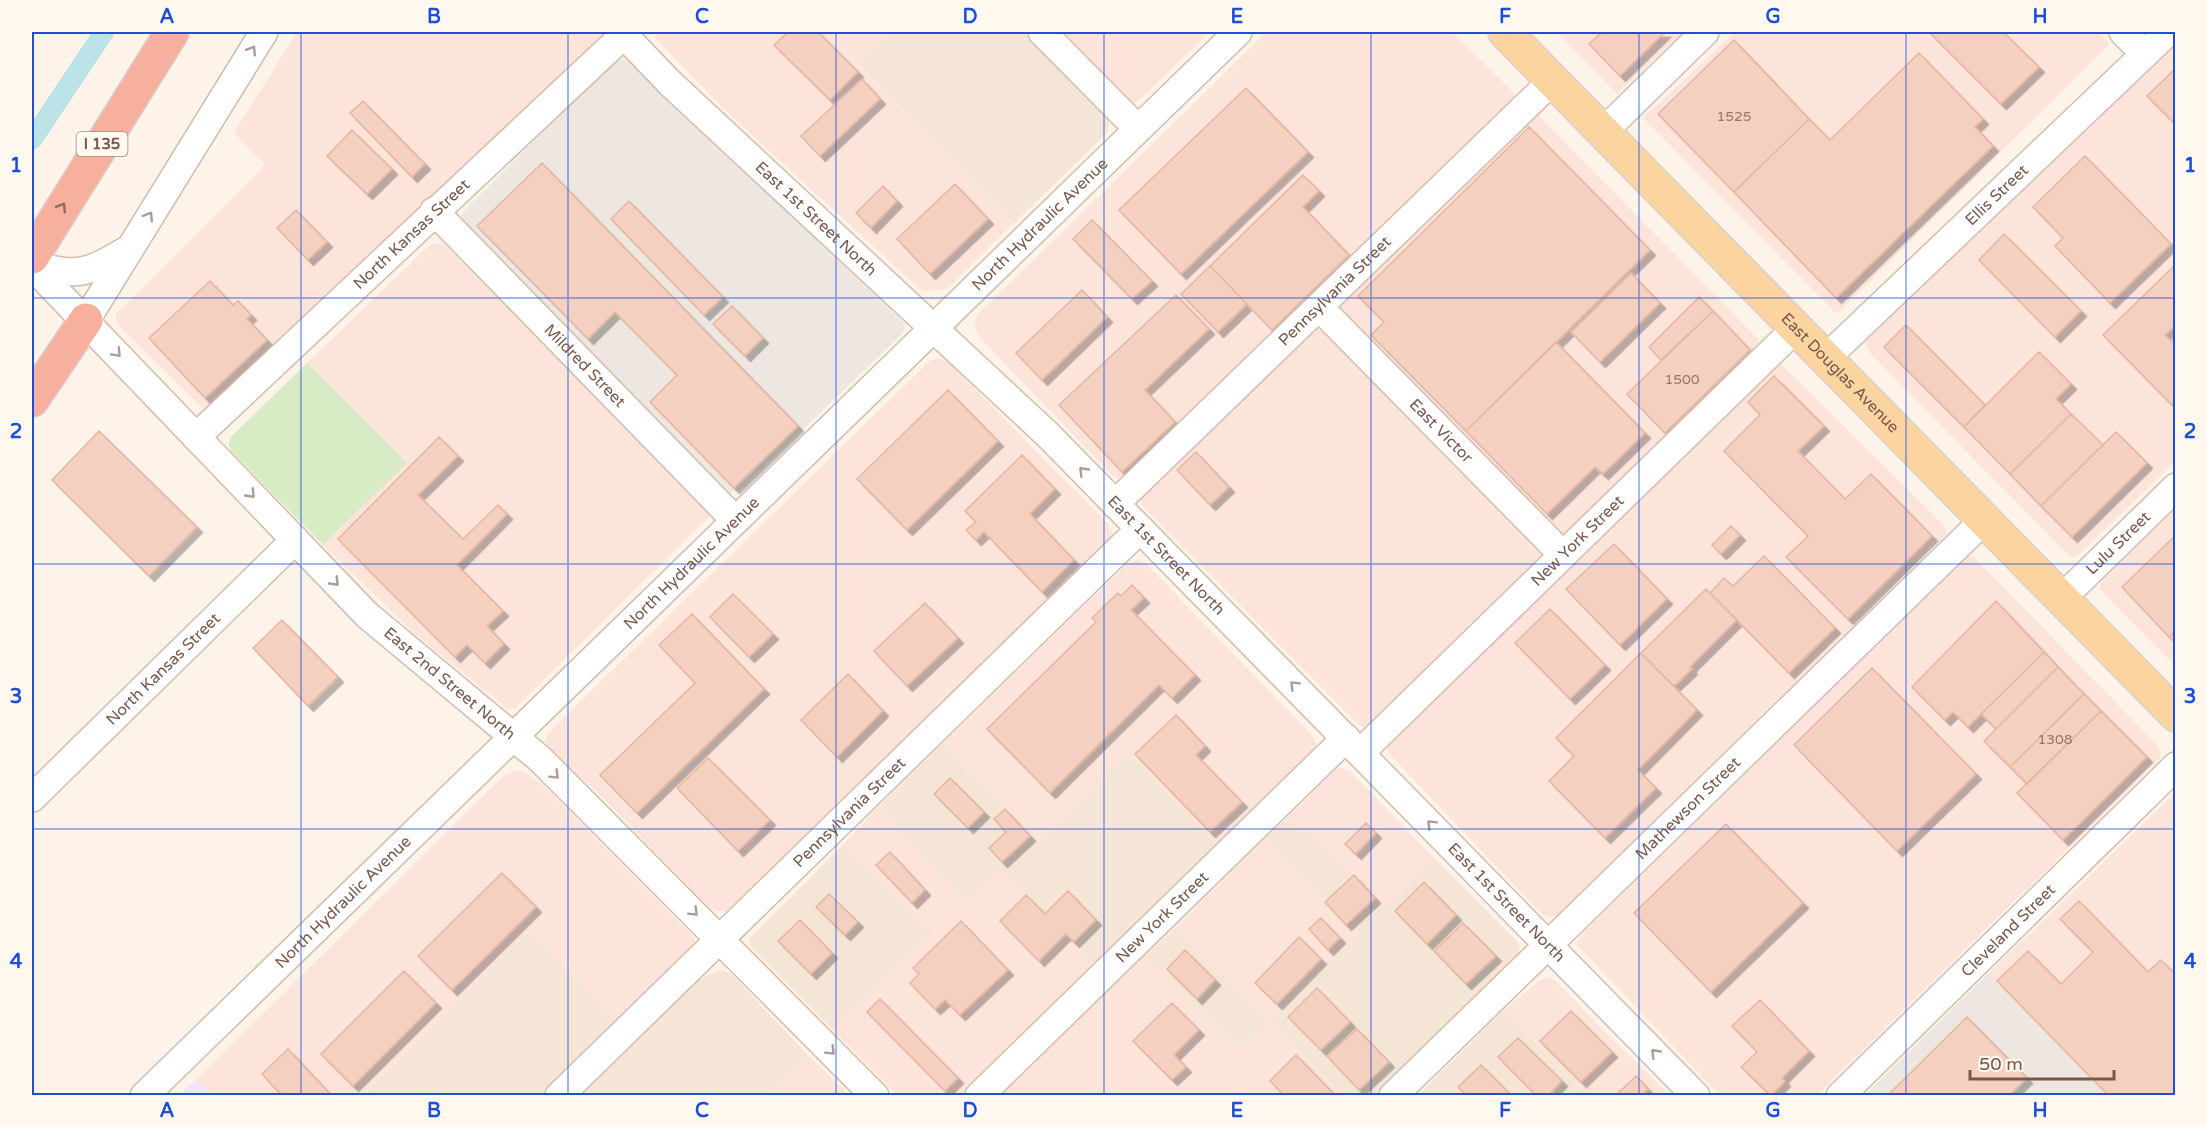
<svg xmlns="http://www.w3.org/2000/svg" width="2207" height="1127" viewBox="0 0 2207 1127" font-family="'Varela Round',sans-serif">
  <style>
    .residential { fill: #f5e5d6 }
    .commercial { fill: #fde4db }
    .industrial { fill: #ede6e1 }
    .education { fill: #f0e4f9 }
    .green { fill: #d7ebc5 }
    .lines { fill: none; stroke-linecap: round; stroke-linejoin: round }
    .canal { stroke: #bbe3e7; stroke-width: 20 }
    .building { fill: #f3d0bf; stroke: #e6b69f; stroke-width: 1.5; filter: url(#shadow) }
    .minor-casing { stroke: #d2bdaf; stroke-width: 30 }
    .major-casing { stroke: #d9d0cd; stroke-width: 36 }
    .highway-casing { stroke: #d9d0cd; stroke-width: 36 }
    .minor { stroke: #fff; stroke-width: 27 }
    .major { stroke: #fcd4a0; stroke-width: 33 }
    .highway { stroke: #f8b09e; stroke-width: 33 }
    .oneway { stroke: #ae9b93 }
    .oneway2 { stroke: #926a5c }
    .grid { fill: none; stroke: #1d4ed8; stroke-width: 1.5; stroke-opacity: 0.55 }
    .labels { text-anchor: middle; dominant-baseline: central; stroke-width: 4.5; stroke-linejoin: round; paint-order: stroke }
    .number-label { font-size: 14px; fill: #977668 }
    .shield { fill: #fff8ee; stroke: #a0887c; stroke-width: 1.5 }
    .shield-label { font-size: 15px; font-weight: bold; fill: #78584b }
    .street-label { font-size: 16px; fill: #78584b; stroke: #fff8ee }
    .neatline { fill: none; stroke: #1d4ed8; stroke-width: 2 }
    .grid-label { font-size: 20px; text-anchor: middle; font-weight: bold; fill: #1d4ed8 }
  </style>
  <defs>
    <filter id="shadow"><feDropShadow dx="5.5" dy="5.5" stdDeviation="0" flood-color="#0004"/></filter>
  </defs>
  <rect width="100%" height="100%" fill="#fdf3e8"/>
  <!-- residential -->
  <path class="residential" d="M 888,32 L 1024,32 L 1106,115 L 1109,123 L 1107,133 L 1013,224 L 856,62 Z
    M 942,744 L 1037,842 L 1128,753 L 1217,845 L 1095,964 L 1000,868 L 967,900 L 877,808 Z
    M 1290,815 L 1383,908 L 1434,858 L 1517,941 L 1520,948 L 1518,955 L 1378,1096 L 1344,1095 L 1270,1022 L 1240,1050 L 1145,956 L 1176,927 L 1270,1021 L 1359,933 L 1265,839 Z
    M 844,844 L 932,932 L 833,1030 L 752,948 L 749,939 Z
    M 530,930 L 634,1041 L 698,980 L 722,970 L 730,973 L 807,1054 L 766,1095 L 362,1096 Z
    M 1503,1011 L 1587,1095 L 1417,1096 Z"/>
  <!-- commercial -->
  <path class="commercial" d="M 297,32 L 597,32 L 600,35 L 598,42 L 209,407 L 202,408 L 122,329 L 116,321 L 116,314 L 265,165 L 234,133 Z
    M 656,32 L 888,32 L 856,63 L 1013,224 L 947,289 L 922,291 L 729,114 L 655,38 Z
    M 1061,32 L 1210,32 L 1137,102 L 1130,101 Z
    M 1267,32 L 1452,32 L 1512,91 L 1516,98 L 1122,480 L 1113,476 L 981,339 L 974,327 L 977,315 Z
    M 1557,32 L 1683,32 L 1617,94 Z
    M 1735,32 L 2098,32 L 2110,44 L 1837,314 L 1643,118 Z
    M 2175,40 L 2175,462 L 2076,557 L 2069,556 L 1870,353 L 1866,343 L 1871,335 Z
    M 1538,115 L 1758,339 L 1759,346 L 1367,729 L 1359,725 L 1145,509 L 1140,500 L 1143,492 L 1531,116 Z
    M 438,243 L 446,246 L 708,509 L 711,515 L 515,708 L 508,709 L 415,634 L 323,545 L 407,463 L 307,363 L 430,245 Z
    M 939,359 L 946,360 L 976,390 L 1109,525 L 1113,534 L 1112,542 L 730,913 L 711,909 L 602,797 L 549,749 L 545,741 L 548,733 L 931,360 Z
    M 1780,363 L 1944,525 L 1947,533 L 1558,915 L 1549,917 L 1540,912 L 1390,755 L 1387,749 L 1389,740 L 1775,365 Z
    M 2175,509 L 2175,666 L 2104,594 L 2100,587 L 2101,582 Z
    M 1968,556 L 1974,557 L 2155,743 L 2161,751 L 2159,759 L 1817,1095 L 1720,1095 L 1576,944 L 1581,935 Z
    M 1137,560 L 1145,563 L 1313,736 L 1316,745 L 1315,753 L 1217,845 L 1128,753 L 1037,842 L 942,744 L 1127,564 Z
    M 1339,767 L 1350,771 L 1434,858 L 1383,909 L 1290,815 Z
    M 517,770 L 528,774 L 543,785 L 691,934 L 695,941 L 692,949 L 617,1023 L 530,930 L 362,1095 L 211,1095 L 196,1080 L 494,785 L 506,774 Z
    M 2175,793 L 2175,1095 L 2107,1095 L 1988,974 Z
    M 877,808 L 967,900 L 1000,867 L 1095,964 L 962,1095 L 897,1095 L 833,1030 L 931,932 L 844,844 Z
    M 1265,839 L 1359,933 L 1270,1022 L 1344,1095 L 1000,1096 L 1145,955 L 1240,1050 L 1270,1022 L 1176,927 Z
    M 1547,977 L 1555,981 L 1669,1095 L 1587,1095 L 1503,1011 L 1540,980 Z
    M 807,1054 L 849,1095 L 766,1095 Z"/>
  <!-- industrial -->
  <path class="industrial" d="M 622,59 L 630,63 L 901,320 L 905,327 L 902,334 L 739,491 L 730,493 L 723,488 L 462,224 L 461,215 L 467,208 L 615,60 Z
    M 1988,974 L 2107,1095 L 1864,1096 Z"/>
  <!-- education -->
  <path class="education" d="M 196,1080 L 212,1095 L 179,1095 Z"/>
  <!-- green -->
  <path class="green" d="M 307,363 L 407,463 L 323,545 L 231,451 L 228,444 L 232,436 Z"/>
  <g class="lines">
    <!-- canal -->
    <path class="canal" d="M 32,140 L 104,32"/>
  </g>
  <!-- building -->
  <path class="building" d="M 788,32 L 818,32 L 858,72 L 830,100 L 774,45 Z
    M 1602,32 L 1665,32 L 1620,76 L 1589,44 Z
    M 1934,32 L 2003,32 L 2039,67 L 2001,104 L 1931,34 Z
    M 1734,40 L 1809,119 L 1734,192 L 1658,114 Z
    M 1919,53 L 1983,119 L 1975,127 L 1993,146 L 1836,298 L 1734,192 L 1809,119 L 1830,140 Z
    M 2176,68 L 2176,125 L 2147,96 Z
    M 862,79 L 880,99 L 820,156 L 801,136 Z
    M 1246,88 L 1308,152 L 1181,274 L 1119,210 Z
    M 363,101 L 425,164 L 412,177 L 350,113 Z
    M 1529,127 L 1650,250 L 1466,431 L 1371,335 L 1384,322 L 1358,296 Z
    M 352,130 L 392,169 L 367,194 L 327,156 Z
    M 2085,156 L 2171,244 L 2110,303 L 2055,246 L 2063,238 L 2033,207 Z
    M 542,163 L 798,426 L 734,488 L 650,402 L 677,375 L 615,312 L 588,339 L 477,226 Z
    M 1303,175 L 1319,191 L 1303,207 L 1349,255 L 1272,330 L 1210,266 Z
    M 955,184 L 988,219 L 930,274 L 897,239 Z
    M 883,186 L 897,201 L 871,228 L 856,213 Z
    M 629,201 L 723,297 L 704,315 L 611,219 Z
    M 296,210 L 327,242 L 308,260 L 277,228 Z
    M 1092,220 L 1152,281 L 1132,299 L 1073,239 Z
    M 2004,234 L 2081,311 L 2055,337 L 1979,260 Z
    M 2176,264 L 2176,325 L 2165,335 L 2176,345 L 2176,400 L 2171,404 L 2103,335 Z
    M 1210,266 L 1247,304 L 1218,332 L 1181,294 Z
    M 1631,273 L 1660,303 L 1600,362 L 1571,332 Z
    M 210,281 L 233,305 L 238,301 L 251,315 L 247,319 L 267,340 L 205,398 L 149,338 Z
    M 1082,290 L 1107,317 L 1042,380 L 1016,353 Z
    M 1176,295 L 1209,329 L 1145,390 L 1175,422 L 1122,472 L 1059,405 Z
    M 1699,297 L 1713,311 L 1661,360 L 1649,347 Z
    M 732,306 L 763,338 L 745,356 L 713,324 Z
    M 1713,311 L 1750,350 L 1665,433 L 1627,394 Z
    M 1906,325 L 1985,405 L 1964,427 L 1884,347 Z
    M 1556,342 L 1645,433 L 1603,474 L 1595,467 L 1547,514 L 1466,431 Z
    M 2039,352 L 2071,384 L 2056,399 L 2071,414 L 2010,474 L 1964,427 Z
    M 1774,376 L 1824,426 L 1798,451 L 1845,499 L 1871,474 L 1932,536 L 1848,619 L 1786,557 L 1808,536 L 1724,451 L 1760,415 L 1748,402 Z
    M 948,390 L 998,441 L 907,530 L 857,479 Z
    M 2071,414 L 2103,445 L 2041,506 L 2010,474 Z
    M 99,431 L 197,527 L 149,576 L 52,480 Z
    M 2116,432 L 2147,463 L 2072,537 L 2041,506 Z
    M 439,437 L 458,456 L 418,495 L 463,539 L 498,505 L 507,514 L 457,565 L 503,611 L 487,626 L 504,644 L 485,663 L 467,645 L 455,657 L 338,539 Z
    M 1196,452 L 1229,487 L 1210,505 L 1177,470 Z
    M 1022,455 L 1055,489 L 1030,514 L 1074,560 L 1042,592 L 984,532 L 976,540 L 966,530 L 976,522 L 965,511 Z
    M 1731,526 L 1740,535 L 1721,554 L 1712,545 Z
    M 2176,535 L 2176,631 L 2169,637 L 2122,587 Z
    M 1614,544 L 1667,599 L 1620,645 L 1566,589 Z
    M 1764,556 L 1835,628 L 1789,673 L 1710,593 L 1724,578 L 1733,586 Z
    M 1132,585 L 1144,598 L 1131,610 L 1195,675 L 1172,698 L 1159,685 L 1050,793 L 987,729 L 1096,622 L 1092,618 L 1118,593 L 1121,596 Z
    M 1706,589 L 1737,620 L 1690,667 L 1692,669 L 1674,686 L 1641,653 Z
    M 733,594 L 773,634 L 749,657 L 710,617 Z
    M 1996,601 L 2044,652 L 1968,727 L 1953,712 L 1945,720 L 1912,687 Z
    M 925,603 L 958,638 L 907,686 L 874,651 Z
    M 1550,609 L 1605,665 L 1570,699 L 1515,643 Z
    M 692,614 L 764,689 L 637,813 L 600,775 L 695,683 L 659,645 Z
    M 282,620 L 338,677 L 308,706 L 253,648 Z
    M 2176,631 L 2176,643 L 2169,637 Z
    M 2044,652 L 2058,667 L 1996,729 L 1981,714 Z
    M 1641,653 L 1697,710 L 1638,770 L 1656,788 L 1605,838 L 1549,781 L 1574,756 L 1556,738 Z
    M 2058,667 L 2084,694 L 2010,767 L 1984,741 Z
    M 1872,668 L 1976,774 L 1897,851 L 1794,745 Z
    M 848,674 L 883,711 L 837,757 L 801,720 Z
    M 2084,694 L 2101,711 L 2027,784 L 2010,767 Z
    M 2101,711 L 2147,757 L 2063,840 L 2017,793 Z
    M 1176,715 L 1205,746 L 1196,755 L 1242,802 L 1210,832 L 1135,754 Z
    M 708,758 L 770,820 L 738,851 L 677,788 Z
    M 950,778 L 984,812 L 968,828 L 934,794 Z
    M 1005,809 L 1030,836 L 1002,862 L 989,848 L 1006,832 L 994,819 Z
    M 1366,823 L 1376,833 L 1356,854 L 1345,844 Z
    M 1726,824 L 1803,903 L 1711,992 L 1634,913 Z
    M 890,852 L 925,890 L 912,903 L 876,865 Z
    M 502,873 L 536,907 L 452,990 L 418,956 Z
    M 1354,875 L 1375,898 L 1346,925 L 1325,902 Z
    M 1424,882 L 1456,915 L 1427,944 L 1395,911 Z
    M 1068,891 L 1096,920 L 1074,942 L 1066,934 L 1039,961 L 1000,921 L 1026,895 L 1045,914 Z
    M 829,894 L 858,922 L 845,935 L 816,907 Z
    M 2079,901 L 2148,972 L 2161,960 L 2176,975 L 2176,1096 L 2109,1096 L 1997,981 L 2028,951 L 2061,984 L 2093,952 L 2060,919 Z
    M 1321,918 L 1340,938 L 1328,950 L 1309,929 Z
    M 800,920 L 832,953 L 811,974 L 778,941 Z
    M 961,921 L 1008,970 L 960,1015 L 945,1000 L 935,1009 L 910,983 L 919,974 L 913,968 Z
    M 1463,923 L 1496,956 L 1466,984 L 1434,951 Z
    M 1299,937 L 1321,959 L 1277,1004 L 1255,983 Z
    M 1185,950 L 1215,980 L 1197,999 L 1167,969 Z
    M 404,971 L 436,1003 L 353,1086 L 321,1054 Z
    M 1317,988 L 1350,1022 L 1321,1050 L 1288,1017 Z
    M 880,999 L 958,1078 L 945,1091 L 867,1012 Z
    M 1760,1000 L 1809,1051 L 1782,1078 L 1785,1081 L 1771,1096 L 1741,1067 L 1757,1052 L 1732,1026 Z
    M 1172,1003 L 1199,1030 L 1174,1055 L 1186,1067 L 1172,1080 L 1133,1041 Z
    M 1571,1011 L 1612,1052 L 1581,1082 L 1540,1041 Z
    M 1967,1017 L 2027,1078 L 2009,1096 L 1887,1096 Z
    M 1357,1029 L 1389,1062 L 1359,1090 L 1327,1056 Z
    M 1518,1038 L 1562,1081 L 1548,1096 L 1537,1096 L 1498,1057 Z
    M 288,1049 L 332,1096 L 282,1096 L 262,1074 Z
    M 1296,1055 L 1335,1095 L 1335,1096 L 1285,1096 L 1270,1081 Z
    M 1481,1065 L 1512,1096 L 1467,1096 L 1458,1087 Z
    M 1636,1076 L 1648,1089 L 1642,1096 L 1615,1096 Z"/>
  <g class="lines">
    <defs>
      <g id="minor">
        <path id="s1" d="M 621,32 L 670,83 L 1047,434 L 1696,1096"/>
        <path d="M 1042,32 L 1138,129"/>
        <path d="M 2123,32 L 2145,54"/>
        <path d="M 1604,131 L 1705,32"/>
        <path id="s2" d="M 434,211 L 734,519"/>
        <path d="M 32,265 C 80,277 86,274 129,249"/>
        <path id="s3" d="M 32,266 L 367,615 L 540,759 L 875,1096"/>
        <path id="s4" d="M 1319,307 L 1563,555"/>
        <path d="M 86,320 L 264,32"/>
        <path id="s5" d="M 1826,358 L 2168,32"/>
        <path id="s6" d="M 196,437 L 627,32"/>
        <path id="s7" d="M 1115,504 L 1554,79"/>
        <path id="s8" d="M 2061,599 L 2176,487"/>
        <path id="s9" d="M 1360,753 L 1796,328"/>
        <path id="s10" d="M 32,798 L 295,540"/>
        <path id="s11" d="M 144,1096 L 1238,32"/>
        <path id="s12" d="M 559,1096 L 1140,529"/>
        <path id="s13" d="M 979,1096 L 1346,738"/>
        <path id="s14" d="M 1393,1096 L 1984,520"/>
        <path id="s15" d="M 1840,1096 L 2176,766"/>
      </g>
      <g id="major">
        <path id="s16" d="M 1505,32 L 2176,715"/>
      </g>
      <path id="highway" d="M 32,257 L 172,32
        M 32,400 L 86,320"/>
    </defs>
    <!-- minor casing -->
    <use href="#minor" class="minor-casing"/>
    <!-- major casing -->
    <use href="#major" class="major-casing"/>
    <!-- highway casing -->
    <use href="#highway" class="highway-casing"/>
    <!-- minor -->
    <use href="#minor" class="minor"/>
    <!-- major -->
    <use href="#major" class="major"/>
    <!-- highway -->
    <use href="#highway" class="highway"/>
  </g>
  <!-- one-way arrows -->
  <defs><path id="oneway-chevron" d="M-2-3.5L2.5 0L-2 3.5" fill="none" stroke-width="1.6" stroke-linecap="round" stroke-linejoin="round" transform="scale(1.5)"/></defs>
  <g class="oneway">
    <use href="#oneway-chevron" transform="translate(252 50) rotate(-58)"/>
    <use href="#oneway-chevron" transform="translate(149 216) rotate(-58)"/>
    <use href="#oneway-chevron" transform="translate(117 353) rotate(47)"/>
    <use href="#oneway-chevron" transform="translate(1083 471) rotate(-134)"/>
    <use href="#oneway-chevron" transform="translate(251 494) rotate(46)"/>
    <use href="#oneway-chevron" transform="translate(335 582) rotate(46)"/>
    <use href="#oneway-chevron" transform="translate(1294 685) rotate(-135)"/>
    <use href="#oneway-chevron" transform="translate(555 775) rotate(45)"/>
    <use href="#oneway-chevron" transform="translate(1431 824) rotate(-135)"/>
    <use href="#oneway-chevron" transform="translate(694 912) rotate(45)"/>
    <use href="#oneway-chevron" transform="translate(831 1051) rotate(45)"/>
    <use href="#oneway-chevron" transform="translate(1655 1053) rotate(-134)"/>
  </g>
  <use class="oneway2" href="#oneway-chevron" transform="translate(62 207) rotate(-58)"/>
  <!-- grid -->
  <path class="grid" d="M 301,32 L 301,1096M 568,32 L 568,1096M 836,32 L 836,1096M 1104,32 L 1104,1096M 1371,32 L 1371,1096M 1639,32 L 1639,1096M 1906,32 L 1906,1096M 32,298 L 2176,298M 32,564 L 2176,564M 32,829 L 2176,829"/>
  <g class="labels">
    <!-- number labels -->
    <g class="number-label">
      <text x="1734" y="116">1525</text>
      <text x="1682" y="379">1500</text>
      <text x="2055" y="739">1308</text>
    </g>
    <!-- shield labels -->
    <rect class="shield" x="76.5" y="132" width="51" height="24" rx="4.5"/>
    <g class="shield-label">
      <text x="102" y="144">I 135</text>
    </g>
    <!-- street labels -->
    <g class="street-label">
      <text stroke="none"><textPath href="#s5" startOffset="236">Ellis Street</textPath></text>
      <text stroke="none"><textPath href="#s1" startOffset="270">East 1st Street North</textPath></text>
      <text stroke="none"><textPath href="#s11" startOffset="1250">North Hydraulic Avenue</textPath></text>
      <text stroke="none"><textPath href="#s6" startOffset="296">North Kansas Street</textPath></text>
      <text stroke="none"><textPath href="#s7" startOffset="306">Pennsylvania Street</textPath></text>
      <text stroke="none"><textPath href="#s2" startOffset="216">Mildred Street</textPath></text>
      <text stroke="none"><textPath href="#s16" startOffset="478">East Douglas Avenue</textPath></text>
      <text stroke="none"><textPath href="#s4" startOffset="174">East Victor</textPath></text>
      <text stroke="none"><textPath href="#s9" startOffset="304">New York Street</textPath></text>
      <text stroke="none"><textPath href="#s8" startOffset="80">Lulu Street</textPath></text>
      <text stroke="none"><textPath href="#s1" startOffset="756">East 1st Street North</textPath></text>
      <text stroke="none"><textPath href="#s11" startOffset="764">North Hydraulic Avenue</textPath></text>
      <text stroke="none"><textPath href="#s10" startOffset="184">North Kansas Street</textPath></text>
      <text stroke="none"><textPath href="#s3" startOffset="591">East 2nd Street North</textPath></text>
      <text stroke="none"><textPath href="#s14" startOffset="412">Mathewson Street</textPath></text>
      <text stroke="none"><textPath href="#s12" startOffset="406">Pennsylvania Street</textPath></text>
      <text stroke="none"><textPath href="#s11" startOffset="278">North Hydraulic Avenue</textPath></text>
      <text stroke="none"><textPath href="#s1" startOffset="1242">East 1st Street North</textPath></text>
      <text stroke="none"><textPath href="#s13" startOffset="256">New York Street</textPath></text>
      <text stroke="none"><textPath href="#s15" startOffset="236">Cleveland Street</textPath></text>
    </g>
  </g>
  <!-- border -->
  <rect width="2207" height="1127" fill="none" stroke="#fff8ee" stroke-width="66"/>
  <!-- scale -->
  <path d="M1970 1070v9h144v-9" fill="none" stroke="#78584b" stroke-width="3"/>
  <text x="1979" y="1070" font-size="18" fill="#78584b" stroke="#fff8ee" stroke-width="4.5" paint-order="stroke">50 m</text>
  <rect x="33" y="33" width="2141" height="1061" class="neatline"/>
  <g class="grid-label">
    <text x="167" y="23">A</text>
    <text x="434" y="23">B</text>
    <text x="702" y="23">C</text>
    <text x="970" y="23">D</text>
    <text x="1237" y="23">E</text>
    <text x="1505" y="23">F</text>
    <text x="1773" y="23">G</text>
    <text x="2040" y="23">H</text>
    <text x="16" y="172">1</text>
    <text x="2190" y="172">1</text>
    <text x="16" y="438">2</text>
    <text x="2190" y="438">2</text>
    <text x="16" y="703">3</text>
    <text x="2190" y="703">3</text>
    <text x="16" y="968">4</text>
    <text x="2190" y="968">4</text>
    <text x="167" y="1117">A</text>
    <text x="434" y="1117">B</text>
    <text x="702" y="1117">C</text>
    <text x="970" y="1117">D</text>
    <text x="1237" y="1117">E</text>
    <text x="1505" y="1117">F</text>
    <text x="1773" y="1117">G</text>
    <text x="2040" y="1117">H</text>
  </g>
</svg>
